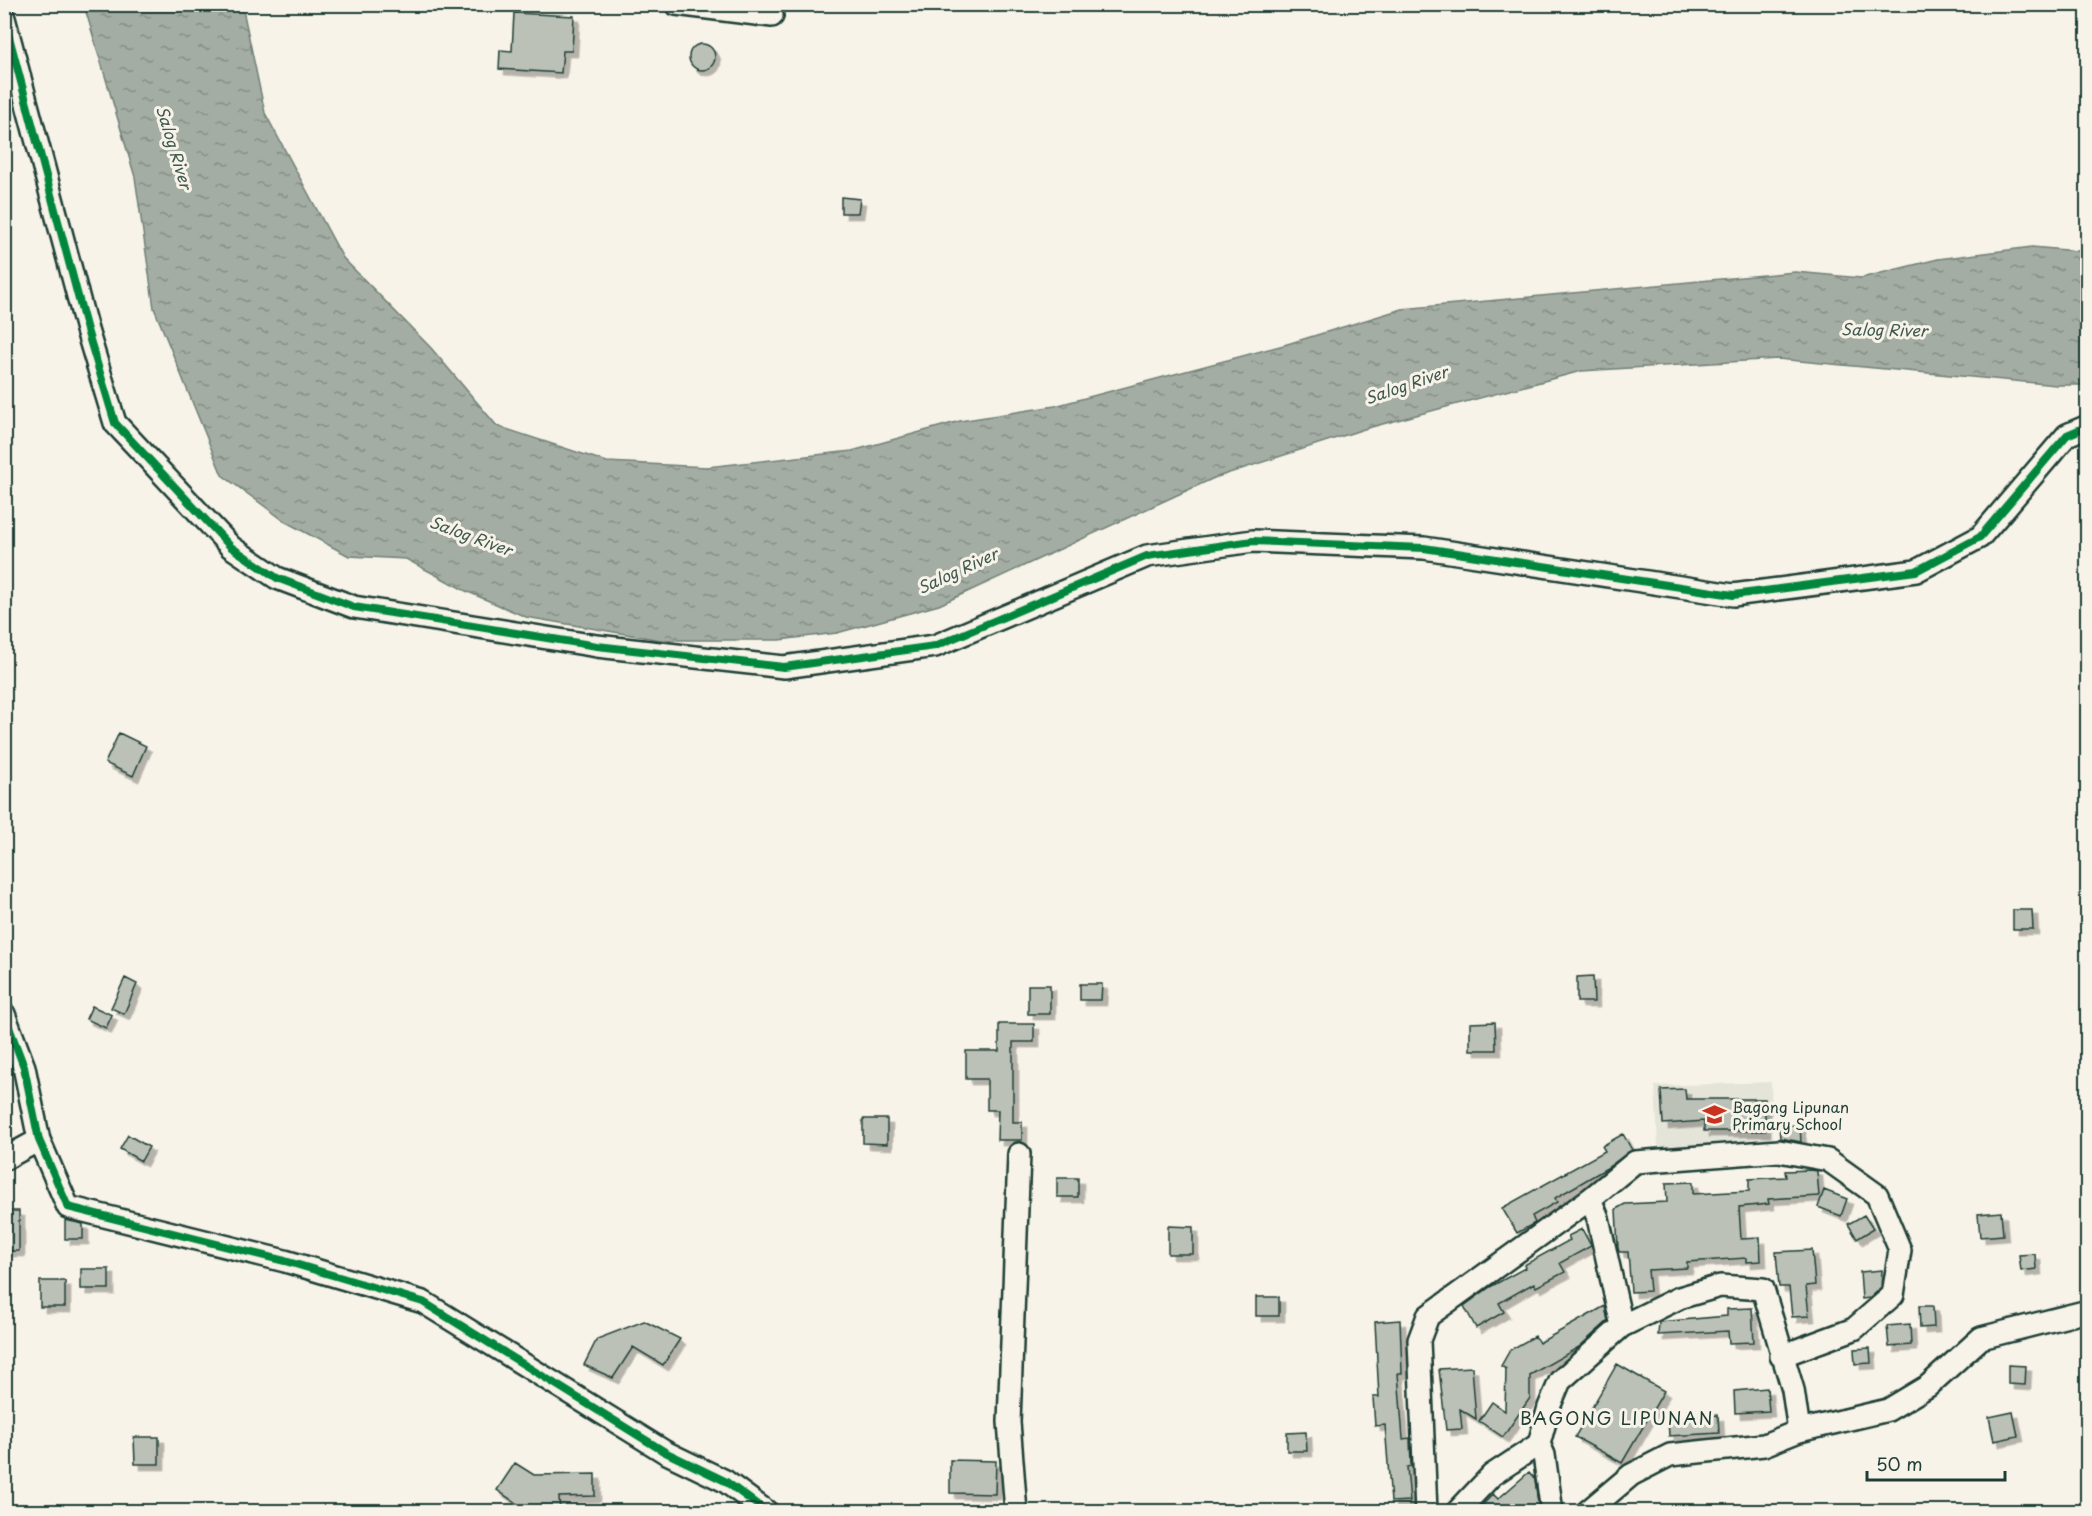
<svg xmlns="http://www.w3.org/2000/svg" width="2092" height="1516" viewBox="0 0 2092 1516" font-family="'Playpen Sans',sans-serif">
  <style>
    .built { fill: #e5e4d9 }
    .water { fill: url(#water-ripples); stroke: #6f8077; stroke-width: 1.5 }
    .building { fill: #bbc1b6; stroke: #1f3d34; stroke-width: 1.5; filter: url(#shadow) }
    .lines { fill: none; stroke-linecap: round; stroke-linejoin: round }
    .minor-casing { stroke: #1f3d34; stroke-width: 26 }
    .minor { stroke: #f7f3e8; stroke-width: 21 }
    .cycleway-casing { stroke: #f7f3e8; stroke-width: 11 }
    .cycleway { stroke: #00873e; stroke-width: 8 }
    .labels { text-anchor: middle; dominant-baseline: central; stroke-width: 6; stroke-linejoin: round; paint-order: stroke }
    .poi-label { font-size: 15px; fill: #1f3d34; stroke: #f7f3e8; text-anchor: start }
    .water-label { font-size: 16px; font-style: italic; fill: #405950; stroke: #f7f3e8 }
    .quarter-label { font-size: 18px; letter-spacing: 1.5px; fill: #1f3d34; stroke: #f7f3e8 }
  </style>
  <defs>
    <pattern id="water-ripples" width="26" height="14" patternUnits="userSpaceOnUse" patternTransform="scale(1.5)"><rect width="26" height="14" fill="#a4ada3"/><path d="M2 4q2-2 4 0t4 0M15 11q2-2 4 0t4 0" fill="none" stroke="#858e86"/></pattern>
    <filter id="shadow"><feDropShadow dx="5.5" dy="5.5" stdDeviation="0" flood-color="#0004"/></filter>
  </defs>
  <rect width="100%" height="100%" fill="#f7f3e8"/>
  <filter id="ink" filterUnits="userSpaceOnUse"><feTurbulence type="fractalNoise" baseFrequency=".0167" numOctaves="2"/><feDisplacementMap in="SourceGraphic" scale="12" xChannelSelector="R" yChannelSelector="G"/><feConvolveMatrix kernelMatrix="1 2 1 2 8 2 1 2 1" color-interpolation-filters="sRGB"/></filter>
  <g filter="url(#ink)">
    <!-- built -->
    <path class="built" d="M 1771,1082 L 1773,1144 L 1658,1147 L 1655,1086 Z"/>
    <!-- water -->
    <path class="water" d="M 84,5 L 242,5 L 265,113 L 343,258 L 431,348 L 497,426 L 607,462 L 707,467 L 852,451 L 960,421 L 1055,406 L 1284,345 L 1402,309 L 1795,272 L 1861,278 L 1938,259 L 2032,247 L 2087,252 L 2087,385 L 2056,385 L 1778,359 L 1581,371 L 1364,429 L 1214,478 L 939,605 L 837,633 L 779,640 L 661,640 L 526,617 L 466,591 L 406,559 L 349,556 L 286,522 L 222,475 L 154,308 L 135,177 Z"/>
    <!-- building -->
    <path class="building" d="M 514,13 L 574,16 L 572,51 L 563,51 L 561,73 L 499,69 L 500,50 L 512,51 Z
      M689 57a13 13 0 1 1 26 0a13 13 0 1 1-26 0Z
      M 841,197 L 860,199 L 858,213 L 841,213 Z
      M 119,733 L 146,746 L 133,776 L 105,763 Z
      M 2013,910 L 2032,910 L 2033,929 L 2013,929 Z
      M 1593,976 L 1594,1002 L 1577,1002 L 1577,977 Z
      M 125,978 L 137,984 L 124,1014 L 111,1008 Z
      M 1080,984 L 1102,984 L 1101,1000 L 1080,1000 Z
      M 1028,985 L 1050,985 L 1050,1014 L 1028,1014 Z
      M 92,1006 L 112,1015 L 106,1028 L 86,1019 Z
      M 1495,1022 L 1496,1050 L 1470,1050 L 1470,1023 Z
      M 999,1024 L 1034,1024 L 1034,1042 L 1013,1042 L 1013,1122 L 1022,1122 L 1022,1140 L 997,1140 L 998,1110 L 987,1110 L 987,1079 L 966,1079 L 966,1051 L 999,1051 Z
      M 1685,1089 L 1686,1099 L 1765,1099 L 1765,1131 L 1704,1131 L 1704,1121 L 1663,1124 L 1661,1090 Z
      M 863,1119 L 887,1119 L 887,1144 L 863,1143 Z
      M 1800,1125 L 1801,1142 L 1780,1138 L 1779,1126 Z
      M 1623,1134 L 1632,1150 L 1607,1168 L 1555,1198 L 1557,1202 L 1532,1216 L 1535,1223 L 1517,1233 L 1502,1208 L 1605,1151 L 1602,1146 Z
      M 128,1135 L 149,1147 L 141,1161 L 120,1149 Z
      M 1811,1170 L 1817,1171 L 1819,1196 L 1768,1199 L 1769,1204 L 1739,1207 L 1741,1239 L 1760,1238 L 1761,1261 L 1746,1262 L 1746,1258 L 1687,1262 L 1687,1268 L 1648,1270 L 1650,1291 L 1631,1292 L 1628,1252 L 1619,1252 L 1618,1248 L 1616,1209 L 1625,1204 L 1667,1202 L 1666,1183 L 1693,1182 L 1693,1194 L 1749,1191 L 1749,1179 L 1786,1177 L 1785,1171 Z
      M 1057,1178 L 1078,1178 L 1078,1197 L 1057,1197 Z
      M 1824,1190 L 1847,1199 L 1841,1216 L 1818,1207 Z
      M 4,1211 L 19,1211 L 19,1251 L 4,1251 Z
      M 2001,1212 L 2003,1235 L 1980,1237 L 1978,1214 Z
      M 1864,1215 L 1873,1229 L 1857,1239 L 1848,1224 Z
      M 65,1220 L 83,1224 L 83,1239 L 65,1239 Z
      M 1168,1226 L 1193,1227 L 1193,1254 L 1168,1254 Z
      M 1582,1229 L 1591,1246 L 1560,1263 L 1565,1272 L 1536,1287 L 1534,1283 L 1499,1303 L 1504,1312 L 1476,1328 L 1464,1306 L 1490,1287 L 1525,1268 L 1524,1265 L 1570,1240 L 1568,1236 Z
      M 1812,1250 L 1815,1285 L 1806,1286 L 1809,1316 L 1792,1317 L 1789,1287 L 1779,1287 L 1776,1252 Z
      M 2035,1254 L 2036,1269 L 2021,1271 L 2019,1255 Z
      M 81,1269 L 109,1269 L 109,1289 L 81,1289 Z
      M 1882,1270 L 1881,1288 L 1870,1298 L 1862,1299 L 1860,1272 Z
      M 40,1281 L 65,1281 L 65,1307 L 40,1307 Z
      M 1256,1297 L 1279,1297 L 1279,1316 L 1256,1316 Z
      M 1605,1306 L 1608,1321 L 1579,1347 L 1530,1375 L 1530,1398 L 1503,1437 L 1479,1421 L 1492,1402 L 1505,1411 L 1506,1369 L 1501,1366 L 1510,1350 L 1535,1336 L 1539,1343 Z
      M 1919,1306 L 1933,1306 L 1934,1327 L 1920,1328 Z
      M 1752,1308 L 1754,1342 L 1729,1343 L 1728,1331 L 1658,1335 L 1659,1322 L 1727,1316 L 1727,1309 Z
      M 1400,1320 L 1402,1373 L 1398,1373 L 1403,1439 L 1410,1438 L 1411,1466 L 1407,1467 L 1410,1501 L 1391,1502 L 1385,1425 L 1375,1426 L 1373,1397 L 1379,1397 L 1375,1322 Z
      M 644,1321 L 680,1339 L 663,1365 L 633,1347 L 613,1378 L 584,1365 L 597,1339 Z
      M 1910,1324 L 1911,1345 L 1889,1347 L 1887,1326 Z
      M 1870,1348 L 1871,1363 L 1855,1364 L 1854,1349 Z
      M 1617,1364 L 1664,1391 L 1622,1463 L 1575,1437 Z
      M 2008,1365 L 2026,1366 L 2025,1385 L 2008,1384 Z
      M 1472,1367 L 1476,1419 L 1460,1409 L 1462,1429 L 1446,1430 L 1439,1369 Z
      M 1767,1388 L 1769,1411 L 1735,1413 L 1734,1391 Z
      M 2013,1412 L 2018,1436 L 1994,1441 L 1989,1417 Z
      M 1718,1415 L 1719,1433 L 1669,1436 L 1668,1419 Z
      M 1306,1432 L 1307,1451 L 1287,1451 L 1287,1433 Z
      M 134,1437 L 159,1437 L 159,1464 L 135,1464 Z
      M 950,1460 L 996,1461 L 995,1494 L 950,1493 Z
      M 515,1463 L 534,1475 L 595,1474 L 595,1496 L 559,1497 L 560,1512 L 529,1512 L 497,1490 Z
      M 1529,1472 L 1535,1479 L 1539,1512 L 1476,1512 L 1493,1494 L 1498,1499 Z"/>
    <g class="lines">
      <defs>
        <path id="minor" d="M 676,4 L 772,16
          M 4,18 L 87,330 L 115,423 L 231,547 L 277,578 L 354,607 L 597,646 L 784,667 L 935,646 L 1147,556 L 1253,541 L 1424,548 L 1733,595 L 1916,571 L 1980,537 L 2067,435 L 2088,426
          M 4,1014 L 24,1067 L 39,1140 L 68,1207 L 285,1261 L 423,1302 L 665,1452 L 725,1481 L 767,1512
          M 4,1159 L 39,1140
          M 1590,1199 L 1635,1162 L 1779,1151 L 1828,1160 L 1877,1195 L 1900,1250 L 1893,1295 L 1854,1329 L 1781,1356
          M 1539,1444 L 1549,1407 L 1560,1381 L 1622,1326
          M 1016,1512 L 1009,1422 L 1019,1154
          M 1426,1512 L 1419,1340 L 1428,1316 L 1590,1199 L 1598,1218 L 1622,1326 L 1679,1298 L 1720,1286 L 1763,1289 L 1793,1390 L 1799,1431
          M 1457,1512 L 1492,1475 L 1539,1444 L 1544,1455 L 1552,1512
          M 1587,1512 L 1631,1475 L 1670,1455 L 1764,1445 L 1799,1431 L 1888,1410 L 1928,1386 L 1981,1338 L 2088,1311"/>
      </defs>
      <!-- minor casing -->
      <use href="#minor" class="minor-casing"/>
      <!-- minor -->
      <use href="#minor" class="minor"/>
      <defs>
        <path id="cycleway" d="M 4,18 L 87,330 L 115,423 L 231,547 L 277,578 L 354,607 L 597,646 L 784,667 L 935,646 L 1147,556 L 1253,541 L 1424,548 L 1733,595 L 1916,571 L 1980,537 L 2067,435 L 2088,426
          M 4,1014 L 24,1067 L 39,1140 L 68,1207 L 285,1261 L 423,1302 L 665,1452 L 725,1481 L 767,1512"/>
      </defs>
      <!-- cycleway casing -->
      <use href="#cycleway" class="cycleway-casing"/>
      <!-- cycleway -->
      <use href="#cycleway" class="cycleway"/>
    </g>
  </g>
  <!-- icons -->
  <defs>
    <symbol id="school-bare" viewBox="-9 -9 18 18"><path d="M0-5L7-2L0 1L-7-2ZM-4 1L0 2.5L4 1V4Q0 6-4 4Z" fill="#c8321e" stroke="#f7f3e8" stroke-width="2.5" paint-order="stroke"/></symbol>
  </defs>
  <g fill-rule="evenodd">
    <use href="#school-bare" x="1698" y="1098" width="33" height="33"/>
  </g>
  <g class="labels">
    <!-- poi labels -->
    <g class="poi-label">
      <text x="1732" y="1106">Bagong Lipunan<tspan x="1732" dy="17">Primary School</tspan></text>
    </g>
    <!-- water labels -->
    <g class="water-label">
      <text transform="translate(175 147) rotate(73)">Salog River</text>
      <text transform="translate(1884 329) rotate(1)">Salog River</text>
      <text transform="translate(1406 384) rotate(-19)">Salog River</text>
      <text transform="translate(471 535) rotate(20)">Salog River</text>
      <text transform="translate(957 570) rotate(-25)">Salog River</text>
    </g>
    <!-- quarter labels -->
    <g class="quarter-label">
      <text x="1617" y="1417">BAGONG LIPUNAN</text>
    </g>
  </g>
  <!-- margin -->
  <rect width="2092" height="1516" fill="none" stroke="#f7f3e8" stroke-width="24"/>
  <rect x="12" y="12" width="2068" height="1492" fill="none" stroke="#1f3d34" stroke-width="2" filter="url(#ink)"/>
  <!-- scale -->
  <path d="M1867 1471v9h138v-9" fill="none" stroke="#1f3d34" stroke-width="3"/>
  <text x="1876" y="1471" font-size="18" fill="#1f3d34" stroke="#f7f3e8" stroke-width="4.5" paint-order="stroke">50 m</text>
</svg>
